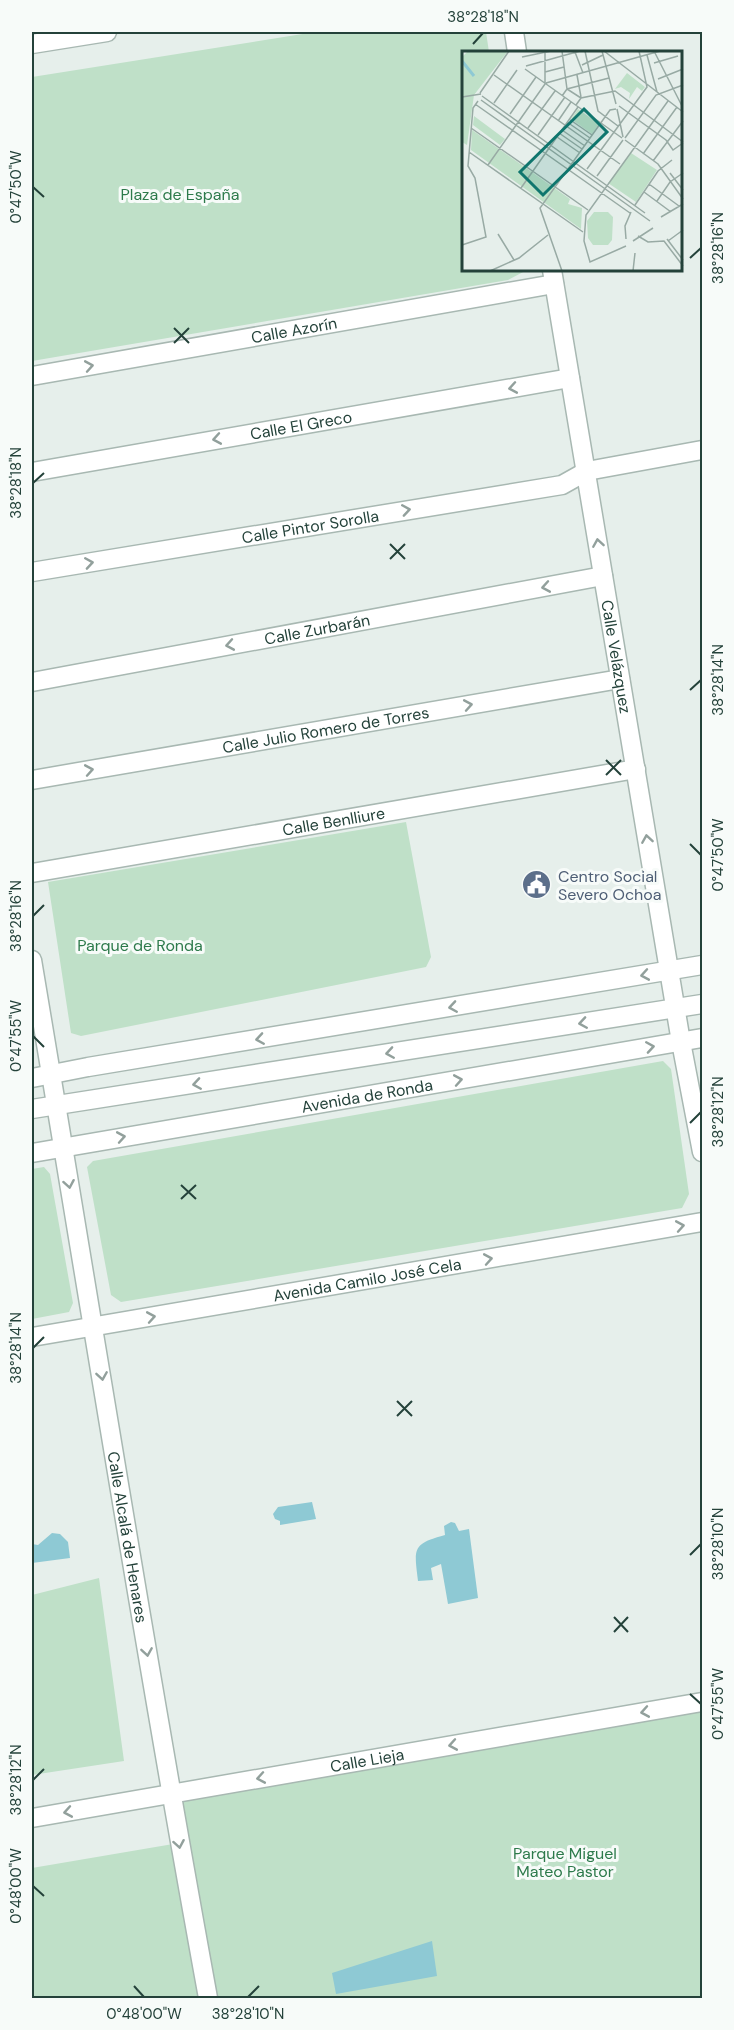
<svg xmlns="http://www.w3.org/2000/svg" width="734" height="2030" viewBox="0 0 734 2030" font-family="'DM Sans',sans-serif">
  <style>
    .green { fill: #bfe0c8 }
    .water { fill: #8ec9d4 }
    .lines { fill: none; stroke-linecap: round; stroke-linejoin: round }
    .minor-casing { stroke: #a8b8b2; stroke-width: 21 }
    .minor { stroke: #fff; stroke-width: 18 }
    .oneway { stroke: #92a09c }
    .ticks { fill: none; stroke: #24423a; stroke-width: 2 }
    .labels { text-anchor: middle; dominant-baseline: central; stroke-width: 6; stroke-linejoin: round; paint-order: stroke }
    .park-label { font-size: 16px; fill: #2d7a4b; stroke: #f7fbf9 }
    .street-label { font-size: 16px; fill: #24423a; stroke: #f7fbf9 }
    .service-label { font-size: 16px; fill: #4e5e75; stroke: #f7fbf9; text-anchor: start }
    .inset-river { fill: none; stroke: #8ec9d4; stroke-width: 3 }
    .inset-road { fill: none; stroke: #98aaa4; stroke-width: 1.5 }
    .view { fill: #0f766e; fill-opacity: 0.15; stroke: #0f766e; stroke-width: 3 }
    .inset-edge { fill: none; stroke: #24423a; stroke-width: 3 }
    .neatline { fill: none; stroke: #24423a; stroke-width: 2 }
    .ticks-label { font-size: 15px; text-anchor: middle; fill: #24423a }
  </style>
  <rect width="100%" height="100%" fill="#e6efeb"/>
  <!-- green -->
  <path class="green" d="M 315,32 L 486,32 L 489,52 L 464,52 L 464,270 L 525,271 L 508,280 L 32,361 L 32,77 Z
    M 406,822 L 431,957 L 426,967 L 81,1036 L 71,1033 L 48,882 Z
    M 663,1061 L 671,1069 L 689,1194 L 682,1208 L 121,1302 L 111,1295 L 87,1167 L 93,1161 Z
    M 44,1167 L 50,1174 L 73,1303 L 69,1312 L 32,1319 L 32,1169 Z
    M 99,1578 L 124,1761 L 32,1775 L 32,1595 Z
    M 702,1702 L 702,1998 L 32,1998 L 32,1868 L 179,1843 L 170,1794 Z"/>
  <!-- water -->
  <path class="water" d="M 312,1502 L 316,1519 L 280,1525 L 280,1521 L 275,1519 L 273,1514 L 278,1507 Z
    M 451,1522 L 455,1523 L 459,1531 L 469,1529 L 478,1598 L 448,1604 L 441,1564 L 431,1568 L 433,1580 L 418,1581 C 414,1548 412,1544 445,1535 L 444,1526 Z
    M 52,1533 L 60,1534 L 68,1542 L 70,1558 L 32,1563 L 32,1544 L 38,1545 Z
    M 432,1941 L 437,1976 L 336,1994 L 332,1973 Z"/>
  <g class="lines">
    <defs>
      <g id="minor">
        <path d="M 514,32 L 517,52"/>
        <path d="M 32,44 L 107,32"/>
        <path id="s1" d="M 552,270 L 681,1042 L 702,1152"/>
        <path id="s2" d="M 32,376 L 554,284"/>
        <path id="s3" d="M 32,472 L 570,378"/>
        <path id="s4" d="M 32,572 L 562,485 L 587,471 L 702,450"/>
        <path id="s5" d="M 32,682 L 603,576"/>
        <path id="s6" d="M 32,780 L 620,679"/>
        <path id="s7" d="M 32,873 L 636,769"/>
        <path id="s8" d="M 32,960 C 90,1306 145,1653 208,1998"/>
        <path d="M 32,1078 L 88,1067 L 702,965"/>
        <path d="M 32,1109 L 702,1004"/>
        <path id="s9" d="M 32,1153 L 702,1038"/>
        <path id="s10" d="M 32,1337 L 702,1222"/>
        <path id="s11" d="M 32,1818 L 702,1702"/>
      </g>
    </defs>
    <!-- minor casing -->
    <use href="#minor" class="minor-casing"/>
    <!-- minor -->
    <use href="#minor" class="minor"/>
  </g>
  <!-- one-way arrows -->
  <defs><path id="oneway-chevron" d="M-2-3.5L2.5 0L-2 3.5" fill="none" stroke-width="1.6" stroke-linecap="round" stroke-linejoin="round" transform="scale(1.5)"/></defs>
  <g class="oneway">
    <use href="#oneway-chevron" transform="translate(89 366) rotate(-10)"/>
    <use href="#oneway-chevron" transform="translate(513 388) rotate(170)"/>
    <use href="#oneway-chevron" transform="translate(217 439) rotate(170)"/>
    <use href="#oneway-chevron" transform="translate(406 510) rotate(-9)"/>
    <use href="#oneway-chevron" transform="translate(598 543) rotate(-99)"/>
    <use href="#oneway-chevron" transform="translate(89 563) rotate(-9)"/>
    <use href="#oneway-chevron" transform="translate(546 587) rotate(170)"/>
    <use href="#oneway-chevron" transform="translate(230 645) rotate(170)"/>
    <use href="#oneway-chevron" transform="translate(468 705) rotate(-10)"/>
    <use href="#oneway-chevron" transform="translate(89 770) rotate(-10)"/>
    <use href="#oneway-chevron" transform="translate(647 839) rotate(-99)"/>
    <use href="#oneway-chevron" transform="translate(645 975) rotate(170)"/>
    <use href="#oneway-chevron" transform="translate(453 1007) rotate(171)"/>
    <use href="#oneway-chevron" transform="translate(583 1023) rotate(171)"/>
    <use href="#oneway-chevron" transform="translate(260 1039) rotate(171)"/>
    <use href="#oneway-chevron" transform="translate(650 1047) rotate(-9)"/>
    <use href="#oneway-chevron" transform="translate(390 1053) rotate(171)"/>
    <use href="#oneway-chevron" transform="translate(458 1080) rotate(-10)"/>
    <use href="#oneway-chevron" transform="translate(197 1084) rotate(171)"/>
    <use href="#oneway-chevron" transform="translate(121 1137) rotate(-10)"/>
    <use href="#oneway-chevron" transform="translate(69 1184) rotate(80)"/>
    <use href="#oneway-chevron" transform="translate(680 1226) rotate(-10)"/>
    <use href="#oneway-chevron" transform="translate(488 1259) rotate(-10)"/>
    <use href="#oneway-chevron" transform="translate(151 1317) rotate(-10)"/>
    <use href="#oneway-chevron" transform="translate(102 1376) rotate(81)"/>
    <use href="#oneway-chevron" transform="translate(147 1652) rotate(81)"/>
    <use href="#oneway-chevron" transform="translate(645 1712) rotate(170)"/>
    <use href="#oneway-chevron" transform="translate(453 1745) rotate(170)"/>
    <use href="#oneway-chevron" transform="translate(261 1778) rotate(170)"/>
    <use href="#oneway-chevron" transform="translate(68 1812) rotate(170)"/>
    <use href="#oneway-chevron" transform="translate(179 1844) rotate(80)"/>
  </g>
  <!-- ticks -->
  <path class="ticks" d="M 473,44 L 483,33M 33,187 L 44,197M 690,258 L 701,248M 174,328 L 189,343M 174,343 L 189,328M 33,483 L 44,473M 390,544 L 405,559M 390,559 L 405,544M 690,690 L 701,680M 606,760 L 621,775M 606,775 L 621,760M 690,844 L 701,855M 33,916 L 44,905M 33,1036 L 44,1047M 690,1123 L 701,1112M 181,1185 L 196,1199M 181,1199 L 196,1185M 33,1348 L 44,1337M 397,1401 L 412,1416M 397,1416 L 412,1401M 690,1555 L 701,1544M 614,1617 L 628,1632M 614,1632 L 628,1617M 690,1694 L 701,1704M 33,1780 L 44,1769M 33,1886 L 44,1896M 134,1986 L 144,1997M 248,1997 L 259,1986"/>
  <!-- icons -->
  <defs>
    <symbol id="civic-disc" viewBox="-11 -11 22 22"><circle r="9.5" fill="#5c6f8a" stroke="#f7fbf9"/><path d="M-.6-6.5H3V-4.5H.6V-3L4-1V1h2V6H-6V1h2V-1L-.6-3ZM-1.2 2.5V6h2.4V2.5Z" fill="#fff"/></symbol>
  </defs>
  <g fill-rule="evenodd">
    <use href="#civic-disc" x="520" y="868" width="33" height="33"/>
  </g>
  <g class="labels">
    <!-- park labels -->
    <g class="park-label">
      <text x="180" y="194">Plaza de España</text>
      <text x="140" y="945">Parque de Ronda</text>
      <text x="565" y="1853">Parque Miguel<tspan x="565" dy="18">Mateo Pastor</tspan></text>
    </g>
    <!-- street labels -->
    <g class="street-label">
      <text stroke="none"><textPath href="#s2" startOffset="266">Calle Azorín</textPath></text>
      <text stroke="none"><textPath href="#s3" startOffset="273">Calle El Greco</textPath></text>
      <text stroke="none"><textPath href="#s4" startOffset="282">Calle Pintor Sorolla</textPath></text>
      <text stroke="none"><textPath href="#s5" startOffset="290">Calle Zurbarán</textPath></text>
      <text stroke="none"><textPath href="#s1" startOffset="392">Calle Velázquez</textPath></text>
      <text stroke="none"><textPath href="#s6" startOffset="298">Calle Julio Romero de Torres</textPath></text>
      <text stroke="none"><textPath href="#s7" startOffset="306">Calle Benlliure</textPath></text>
      <text stroke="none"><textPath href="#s9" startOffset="340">Avenida de Ronda</textPath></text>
      <text stroke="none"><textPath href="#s10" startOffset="340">Avenida Camilo José Cela</textPath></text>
      <text stroke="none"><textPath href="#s8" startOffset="585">Calle Alcalá de Henares</textPath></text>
      <text stroke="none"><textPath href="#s11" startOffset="340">Calle Lieja</textPath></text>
    </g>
    <!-- service labels -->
    <g class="service-label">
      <text x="558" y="876">Centro Social<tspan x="558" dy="18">Severo Ochoa</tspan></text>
    </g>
  </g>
  <!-- overview -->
  <g transform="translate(462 51)">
    <rect width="220" height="220" fill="#e6efeb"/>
    <path d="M 6,0 L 46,0 L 12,44 L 5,94 L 0,91 L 0,6 ZM 165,22 L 183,36 L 180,40 L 175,36 L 167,48 L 168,42 L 159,36 L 153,38 ZM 116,58 L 137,73 L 130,83 L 109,68 ZM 12,65 L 43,88 L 38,94 L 11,74 ZM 10,79 L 108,148 L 106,153 L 120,157 L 119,178 L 9,99 ZM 169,102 L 195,119 L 174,151 L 146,132 ZM 132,161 L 146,161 L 151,166 L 150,189 L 146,194 L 131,194 L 126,187 L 125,170 Z" fill="#bfe0c8"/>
    <path class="inset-river" d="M 0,10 L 12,25"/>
    <path class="inset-road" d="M 83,0 L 83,32M 100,0 L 105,38 L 119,47M 123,0 L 136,60 L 156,75M 140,0 L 154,53M 142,0 L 221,61M 192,0 L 220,55M 113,1 L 121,22M 185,4 L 195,41M 60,6 L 89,0M 192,12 L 216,5M 120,14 L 141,4M 64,15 L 118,0M 63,18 L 160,87M 83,21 L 102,16M 32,24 L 158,113M 115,24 L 119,46M 196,28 L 221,18M 84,32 L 198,0M 18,42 L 47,0M 20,45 L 183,162M 100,45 L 105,38 L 147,27M 0,46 L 19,43M 19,49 L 188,170M 32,52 L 55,19M 13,53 L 168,162M 114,54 L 119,47 L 153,40 L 221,91M 157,55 L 204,89 L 211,99 L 221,92M 155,58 L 161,86M 48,63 L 74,26M 107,68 L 130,84M 96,70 L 109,51M 105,71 L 128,87M 9,77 L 126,159M 66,77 L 93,40M 100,79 L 123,95M 97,82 L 120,98M 76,84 L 103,46M 95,86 L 118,102M 163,87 L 194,44 L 221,34M 163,89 L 196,113 L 221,148M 7,101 L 121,181M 181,103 L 215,56M 191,110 L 221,70M 26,114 L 83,33M 125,118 L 185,36 L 177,0M 208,122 L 221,139M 135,125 L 161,89M 187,133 L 217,155M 59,137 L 116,56M 182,141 L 209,161M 195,150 L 208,131 L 221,122M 173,154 L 196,120 L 210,109M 199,166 L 221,153M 36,183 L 52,209M 176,185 L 186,191 L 202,190 L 221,215M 164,188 L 163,175 L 169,161M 205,188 L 221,209M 171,190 L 191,177M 206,190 L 221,179M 0,194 L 24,186 L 13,127 L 6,115 L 11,57 L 16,50M 164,195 L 128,211 L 122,190 L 124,164 L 206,50M 28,220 L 57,207 L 86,184M 100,220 L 78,157 L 148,59 L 154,58M 171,220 L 173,202"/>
    <path class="view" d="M 122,58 L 145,81 L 81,144 L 58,121 Z"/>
    <rect width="220" height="220" class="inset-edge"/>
  </g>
  <!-- border -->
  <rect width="734" height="2030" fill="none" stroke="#f7fbf9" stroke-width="66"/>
  <rect x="33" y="33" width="668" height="1964" class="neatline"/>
  <g class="ticks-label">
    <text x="483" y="22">38°28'18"N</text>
    <text transform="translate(16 187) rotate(-90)" y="5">0°47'50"W</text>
    <text transform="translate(718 248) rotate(-90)" y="5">38°28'16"N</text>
    <text transform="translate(16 483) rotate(-90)" y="5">38°28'18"N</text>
    <text transform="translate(718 680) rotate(-90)" y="5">38°28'14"N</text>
    <text transform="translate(718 855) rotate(-90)" y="5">0°47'50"W</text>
    <text transform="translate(16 916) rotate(-90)" y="5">38°28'16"N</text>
    <text transform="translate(16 1036) rotate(-90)" y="5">0°47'55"W</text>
    <text transform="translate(718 1112) rotate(-90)" y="5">38°28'12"N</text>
    <text transform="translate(16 1348) rotate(-90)" y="5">38°28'14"N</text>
    <text transform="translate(718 1544) rotate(-90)" y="5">38°28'10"N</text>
    <text transform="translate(718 1704) rotate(-90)" y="5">0°47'55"W</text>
    <text transform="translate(16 1780) rotate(-90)" y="5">38°28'12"N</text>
    <text transform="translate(16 1886) rotate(-90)" y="5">0°48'00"W</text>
    <text x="144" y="2019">0°48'00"W</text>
    <text x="248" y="2019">38°28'10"N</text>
  </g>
</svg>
